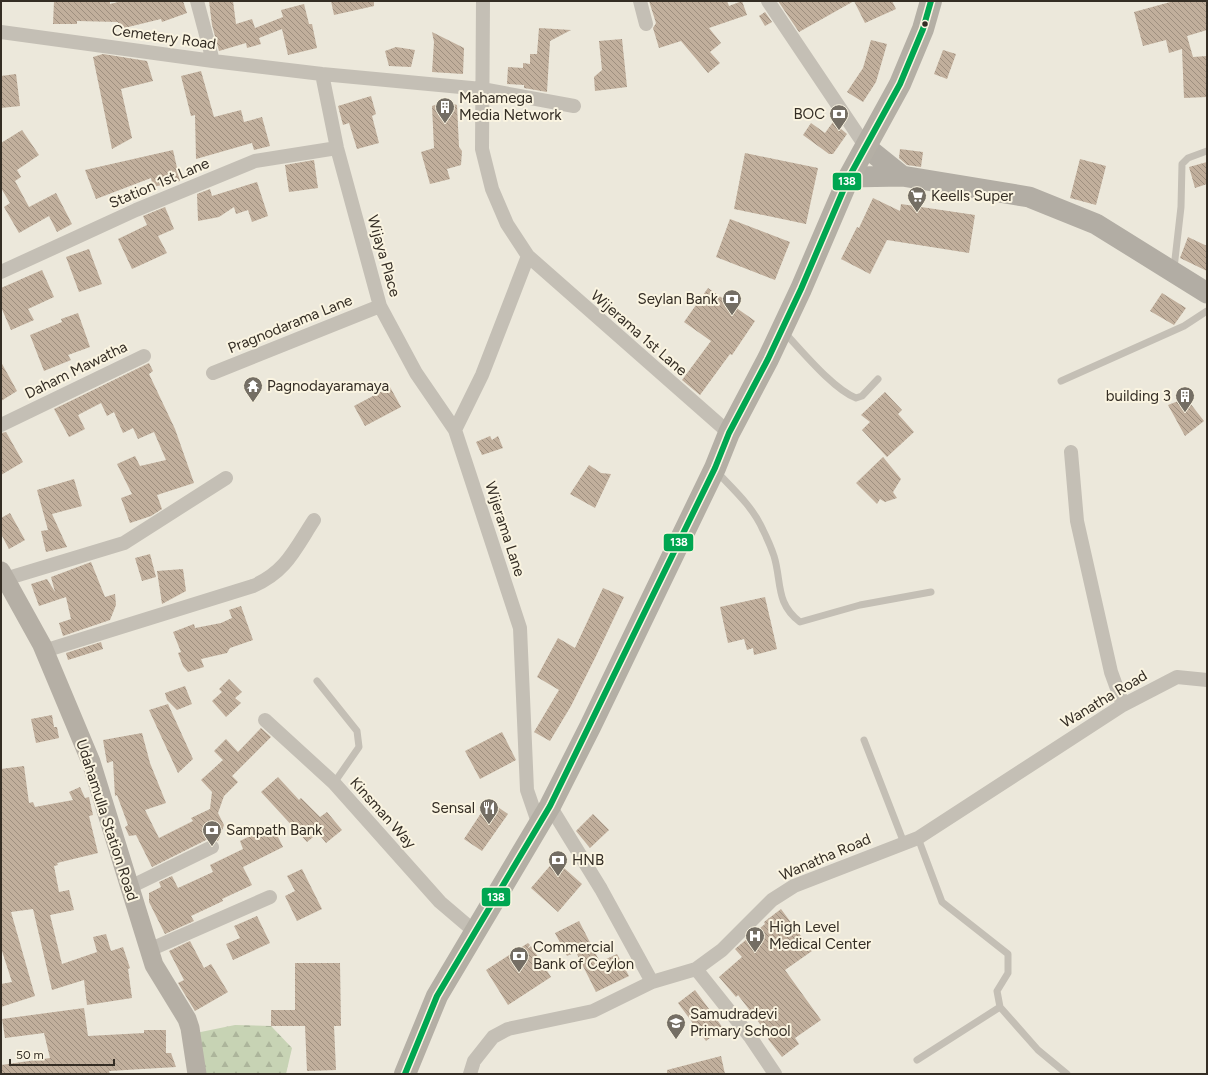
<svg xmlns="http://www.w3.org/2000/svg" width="1208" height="1075" viewBox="0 0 1208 1075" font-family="Figtree,sans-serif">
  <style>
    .forest { fill: url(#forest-firs) }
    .building { fill: url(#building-back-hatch) }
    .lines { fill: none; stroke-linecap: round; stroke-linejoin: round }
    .lane { stroke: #c4bfb5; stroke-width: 7 }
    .street { stroke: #c4bfb5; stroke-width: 14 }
    .secondary { stroke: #b5afa5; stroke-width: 19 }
    .primary { stroke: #b2ada4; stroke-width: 21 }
    .highway { stroke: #b4afa5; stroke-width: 22 }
    .bus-1-casing { stroke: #faf4e1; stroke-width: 9 }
    .bus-1 { stroke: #00a651; stroke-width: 6 }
    .bus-dot { fill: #342d24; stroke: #faf4e1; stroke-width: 1.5 }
    .labels { text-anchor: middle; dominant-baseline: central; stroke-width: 4; stroke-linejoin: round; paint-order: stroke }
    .street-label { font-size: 15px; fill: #342d24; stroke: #faf4e1 }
    .poi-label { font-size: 15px; fill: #342d24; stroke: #faf4e1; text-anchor: start }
    .line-badge { stroke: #faf4e1; stroke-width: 1.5 }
    .badge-label { font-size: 11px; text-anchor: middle; font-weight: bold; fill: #fff }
  </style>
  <defs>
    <pattern id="forest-firs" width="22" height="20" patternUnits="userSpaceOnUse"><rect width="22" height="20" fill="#c7d3b4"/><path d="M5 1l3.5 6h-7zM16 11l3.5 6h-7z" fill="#acb59b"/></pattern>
    <pattern id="building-back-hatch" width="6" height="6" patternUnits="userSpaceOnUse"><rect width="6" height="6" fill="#c1af9c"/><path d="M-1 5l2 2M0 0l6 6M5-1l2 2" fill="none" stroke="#9e8f7f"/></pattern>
  </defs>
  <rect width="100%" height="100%" fill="#ece8db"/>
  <!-- forest -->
  <path class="forest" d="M 235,1025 L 271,1026 L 292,1048 L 286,1074 L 194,1074 L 186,1035 Z"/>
  <!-- building -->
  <path class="building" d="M 54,1 L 110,1 L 110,4 L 122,1 L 183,1 L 187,13 L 162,22 L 161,19 L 120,29 L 118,22 L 77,21 L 77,24 L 53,24 Z
    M 209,1 L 233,1 L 236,24 L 252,19 L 255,28 L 283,17 L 281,10 L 304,4 L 309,24 L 312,24 L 317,48 L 288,55 L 282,29 L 259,38 L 261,44 L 247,48 L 246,43 L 219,51 L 212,25 Z
    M 331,1 L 374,1 L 374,6 L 334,15 Z
    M 649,1 L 727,1 L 729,6 L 742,1 L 747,15 L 709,28 L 721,43 L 710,52 L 720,63 L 708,73 L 681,41 L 659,48 L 653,28 L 656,23 Z
    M 778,1 L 854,1 L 799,32 Z
    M 854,1 L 892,1 L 896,9 L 865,23 Z
    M 1174,1 L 1207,1 L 1207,30 L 1187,36 L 1193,57 L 1207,56 L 1207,97 L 1184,98 L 1182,49 L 1169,53 L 1166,40 L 1143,46 L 1134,12 Z
    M 765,12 L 772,22 L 765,26 L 759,16 Z
    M 539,28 L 571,30 L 550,41 L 547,92 L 524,88 L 524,85 L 507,84 L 508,67 L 523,68 L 523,63 L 530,64 L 530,54 L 537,54 Z
    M 432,32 L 464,48 L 463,74 L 432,72 L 434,42 Z
    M 622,39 L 627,87 L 595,91 L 594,77 L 602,70 L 599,41 Z
    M 871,40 L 887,44 L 876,82 L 863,102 L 847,92 L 863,68 Z
    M 396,47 L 415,50 L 411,67 L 389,66 L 385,51 Z
    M 943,50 L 956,54 L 947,79 L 934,74 Z
    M 103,54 L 147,61 L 153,81 L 121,89 L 132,138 L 112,149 L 93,57 Z
    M 201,71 L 214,117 L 241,110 L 244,122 L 262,117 L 270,146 L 254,150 L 252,143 L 196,159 L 195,115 L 191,116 L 181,76 Z
    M 16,74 L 20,106 L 1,108 L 1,76 Z
    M 371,96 L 376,114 L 372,116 L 379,143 L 357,149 L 349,123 L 343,125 L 338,106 Z
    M 445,101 L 457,105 L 459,147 L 462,151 L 461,165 L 447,169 L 450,179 L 430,184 L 421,152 L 434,148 L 432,106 Z
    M 833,122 L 847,134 L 833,154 L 829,154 L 803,135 L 811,123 L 825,133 Z
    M 22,130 L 39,155 L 17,170 L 21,177 L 15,181 L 29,207 L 56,193 L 72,224 L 57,232 L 49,216 L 19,233 L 4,207 L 10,203 L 1,188 L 1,143 Z
    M 900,149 L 923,152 L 921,167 L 907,165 L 899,158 Z
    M 173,150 L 180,181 L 153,187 L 151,178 L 96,199 L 85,170 Z
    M 745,153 L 818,168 L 806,224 L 734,209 Z
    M 1080,159 L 1106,166 L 1096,205 L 1070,198 Z
    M 314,160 L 318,188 L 289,192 L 285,165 Z
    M 1207,162 L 1207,184 L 1195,188 L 1189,167 Z
    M 257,182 L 268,216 L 252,222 L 248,210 L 236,214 L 234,207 L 219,217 L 198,221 L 197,194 L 210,189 L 212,196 Z
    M 873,198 L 900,211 L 901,204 L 975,215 L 969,253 L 887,240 L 870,274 L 841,259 L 857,227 L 859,228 Z
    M 165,207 L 174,229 L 158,236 L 167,253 L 132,269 L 118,239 L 147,225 L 143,216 Z
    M 730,219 L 790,242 L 775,280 L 716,257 Z
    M 1188,237 L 1207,246 L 1207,271 L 1180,258 Z
    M 89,249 L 102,284 L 79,292 L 66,257 Z
    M 42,270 L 54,297 L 28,309 L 34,320 L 11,330 L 1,307 L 1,288 Z
    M 708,288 L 755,321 L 732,355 L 730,354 L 700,395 L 682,380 L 711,341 L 684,322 Z
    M 1162,293 L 1186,308 L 1174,325 L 1150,311 Z
    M 78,313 L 90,347 L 68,355 L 71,360 L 44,371 L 30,335 L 62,322 L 61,319 Z
    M 1,362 L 17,391 L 1,401 Z
    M 149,363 L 153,371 L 149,374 L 175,429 L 194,483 L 157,495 L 162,509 L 151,516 L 130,523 L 121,498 L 132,494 L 117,464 L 135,456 L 140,466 L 166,460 L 154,432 L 138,439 L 133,428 L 123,433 L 114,412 L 107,416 L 101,403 L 78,415 L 85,429 L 69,437 L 54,409 Z
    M 390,387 L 401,407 L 365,426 L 354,406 Z
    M 885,392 L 902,410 L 898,414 L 914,432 L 887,457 L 862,430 L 870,422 L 861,415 Z
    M 1186,398 L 1204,421 L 1185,436 L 1168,405 Z
    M 6,432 L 23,462 L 1,475 L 1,433 Z
    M 490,436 L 492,440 L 498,436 L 503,448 L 482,455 L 476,442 Z
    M 883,457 L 901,479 L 893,492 L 897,498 L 885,502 L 880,499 L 877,504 L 856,483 Z
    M 589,465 L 601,473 L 611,474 L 595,508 L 570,494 Z
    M 74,479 L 82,506 L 52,514 L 67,547 L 46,552 L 41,531 L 48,530 L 37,490 Z
    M 10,513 L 25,540 L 9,549 L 1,534 L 1,518 Z
    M 150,554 L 156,577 L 142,581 L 135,558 Z
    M 91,562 L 105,597 L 115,594 L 116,605 L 110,620 L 63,636 L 59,623 L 71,619 L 66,597 L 39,606 L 31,584 L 47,579 L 55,592 L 51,577 Z
    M 183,569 L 186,591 L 162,604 L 157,571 Z
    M 603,588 L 624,597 L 596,656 L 571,706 L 550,741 L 534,732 L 559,690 L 537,677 L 558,638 L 575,648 Z
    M 765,597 L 777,649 L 754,655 L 753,648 L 747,650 L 744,639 L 728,643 L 720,607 Z
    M 241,606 L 253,640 L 230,648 L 227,653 L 201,659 L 204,667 L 188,672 L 183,666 L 178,653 L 181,652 L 173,632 L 194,624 L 195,628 L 221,623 L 232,618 L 229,610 Z
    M 101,642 L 103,649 L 68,660 L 66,653 Z
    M 229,679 L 242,692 L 235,698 L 241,703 L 226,717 L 212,701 L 222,692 L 219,689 Z
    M 185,686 L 192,704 L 177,710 L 167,700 L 165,693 Z
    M 168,704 L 193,759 L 178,773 L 149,710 Z
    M 52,715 L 54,727 L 57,727 L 59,738 L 36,743 L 31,719 Z
    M 261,728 L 271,737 L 232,776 L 238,782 L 224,796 L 218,813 L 224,825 L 218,841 L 213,839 L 208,839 L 152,867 L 136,835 L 129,836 L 125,827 L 128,825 L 117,795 L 115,796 L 113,761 L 107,763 L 103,740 L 142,733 L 150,763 L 166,803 L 145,810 L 159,838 L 193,821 L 191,818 L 210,809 L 212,792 L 201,780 L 223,760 L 214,751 L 226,739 L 238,752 Z
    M 502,732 L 516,760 L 480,779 L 465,751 Z
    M 24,766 L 29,803 L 33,802 L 35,807 L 73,800 L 69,792 L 80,787 L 85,798 L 89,797 L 93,815 L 89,816 L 98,853 L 57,863 L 58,865 L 54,866 L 59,892 L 69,890 L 74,910 L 50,915 L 62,964 L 97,952 L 93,937 L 106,934 L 111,951 L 123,947 L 130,968 L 128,969 L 132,998 L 87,1005 L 84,980 L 52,990 L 33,909 L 11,912 L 35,996 L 1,1007 L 1,984 L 12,982 L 1,948 L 1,769 Z
    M 278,777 L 299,800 L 301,798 L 320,817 L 327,812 L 342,830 L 326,843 L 318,833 L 307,842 L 261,792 Z
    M 489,801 L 508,814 L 482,851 L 464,839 Z
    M 593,814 L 609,830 L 590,848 L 576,831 Z
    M 272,825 L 283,847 L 243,867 L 252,885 L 222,899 L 223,901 L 191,916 L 194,921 L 165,934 L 149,902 L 149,893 L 161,887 L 159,882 L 172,876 L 178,888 L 213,872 L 210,865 L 243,849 L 240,841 Z
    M 555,860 L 582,884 L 558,912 L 531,888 Z
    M 302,869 L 322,909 L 297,921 L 285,896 L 295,891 L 287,876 Z
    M 781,909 L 812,951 L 785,970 L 821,1020 L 795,1038 L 799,1044 L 782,1057 L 768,1039 L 770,1037 L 738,995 L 736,997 L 719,977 L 742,957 L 735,949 L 765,924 L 764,922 Z
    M 257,916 L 270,943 L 233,960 L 226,944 L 240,938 L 234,926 Z
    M 579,921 L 600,962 L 617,954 L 629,976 L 596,992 L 576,952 L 567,956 L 555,933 Z
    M 190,941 L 204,968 L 211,964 L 228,992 L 195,1011 L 178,983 L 184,980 L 169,951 Z
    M 528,943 L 530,945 L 527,949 L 531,946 L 551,977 L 508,1005 L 486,970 Z
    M 295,963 L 340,963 L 341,1026 L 334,1026 L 336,1070 L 307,1071 L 305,1026 L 271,1026 L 271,1010 L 295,1010 Z
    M 695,990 L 723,1028 L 706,1041 L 678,1003 Z
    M 84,1008 L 88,1036 L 144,1033 L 144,1030 L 166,1030 L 166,1053 L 171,1053 L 176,1067 L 109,1071 L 110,1074 L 1,1074 L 1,1065 L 50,1058 L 44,1033 L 5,1038 L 2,1019 Z
    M 721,1056 L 725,1074 L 667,1074 L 667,1070 Z"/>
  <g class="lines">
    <!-- lane -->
    <path class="lane" d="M 1174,268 L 1181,207 L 1182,164 L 1188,158 L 1207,151
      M 784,332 C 802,351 833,389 856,398 L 862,396 L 878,379
      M 1061,381 L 1184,326 L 1207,311
      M 717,472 C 734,490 753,507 763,530 C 767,538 771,547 774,556 C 782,582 775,603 800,622 L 860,605 L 931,592
      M 317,681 L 357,731 L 359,747 L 334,783
      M 864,740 L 904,843
      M 918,838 L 942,902 L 1008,954 L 1008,973 L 997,991 L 1000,1007 L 1038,1050 L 1067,1074
      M 917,1060 L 1000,1007"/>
    <!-- street -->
    <path class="street" d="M 197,1 L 213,61
      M 483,1 L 482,149 L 492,189 L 507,224 L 528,256 L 729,433
      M 640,1 L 646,24
      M 768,1 L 866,147
      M 1,32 L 213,61 L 322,74 L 482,89 L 574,106
      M 322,74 L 337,148 L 380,306 L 416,373 L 455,430 L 520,628 L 527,790 L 539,825
      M 1,272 L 136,210 L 255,161 L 337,148
      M 213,373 L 380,306
      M 1,425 L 144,356
      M 455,430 L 482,375 L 528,256
      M 1071,452 L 1077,521 L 1111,672 L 1123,705
      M 5,579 L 124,543 L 226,478
      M 44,651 L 253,586 C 286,572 295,549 314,520
      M 265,720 L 334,783 L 440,902 L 474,931
      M 550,806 L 601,889 L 652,982
      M 130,887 L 212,847
      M 149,950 L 270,897
      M 696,969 L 751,1038 L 775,1074
      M 470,1074 L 474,1061 L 493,1037 L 508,1029 L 593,1011 L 652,982 L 696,969 L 722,950 L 772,900 L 794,886 L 918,838 L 1123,705 L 1177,677 L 1207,680"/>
    <!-- secondary -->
    <path class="secondary" d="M 1,571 L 42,645 L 91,762 L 154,965 L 187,1019 L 190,1028 L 197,1074"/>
    <!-- primary -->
    <path class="primary" d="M 866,147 L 902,176
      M 849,177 L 902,176 L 1029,197 L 1096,224 L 1207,293"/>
    <!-- highway -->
    <path class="highway" d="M 405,1074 L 437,996 L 550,806 L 590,727 L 715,468 L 729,433 L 768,359 L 801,289 L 849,177 L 900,84 L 923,29 L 931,1"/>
    <defs>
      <path id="bus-1" d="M 405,1074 L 437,996 L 550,806 L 715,468 L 729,433 L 768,359 L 801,289 L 849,177 L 900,84 L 923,29 L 931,1"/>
    </defs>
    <!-- bus-1 casing -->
    <use href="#bus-1" class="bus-1-casing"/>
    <!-- bus-1 -->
    <use href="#bus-1" class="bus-1"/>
  </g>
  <!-- icons -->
  <defs>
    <symbol id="building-pin" viewBox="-11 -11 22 30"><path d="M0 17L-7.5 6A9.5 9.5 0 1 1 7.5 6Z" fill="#746e64" stroke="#faf4e1"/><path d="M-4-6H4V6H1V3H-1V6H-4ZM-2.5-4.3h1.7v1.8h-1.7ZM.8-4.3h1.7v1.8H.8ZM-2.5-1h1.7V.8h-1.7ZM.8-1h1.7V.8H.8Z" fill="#fff"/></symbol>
    <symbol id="bank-pin" viewBox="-11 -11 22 30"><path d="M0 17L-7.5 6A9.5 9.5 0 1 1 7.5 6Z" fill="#746e64" stroke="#faf4e1"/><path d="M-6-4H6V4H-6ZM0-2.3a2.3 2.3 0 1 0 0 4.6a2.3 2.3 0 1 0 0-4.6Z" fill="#fff"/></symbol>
    <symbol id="supermarket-pin" viewBox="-11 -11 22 30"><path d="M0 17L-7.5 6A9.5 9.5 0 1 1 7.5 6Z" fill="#746e64" stroke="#faf4e1"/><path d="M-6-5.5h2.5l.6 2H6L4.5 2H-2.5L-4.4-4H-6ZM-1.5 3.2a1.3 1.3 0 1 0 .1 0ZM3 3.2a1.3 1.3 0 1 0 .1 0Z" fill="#fff"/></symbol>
    <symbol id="temple-pin" viewBox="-11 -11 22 30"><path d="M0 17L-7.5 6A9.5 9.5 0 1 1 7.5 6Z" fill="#746e64" stroke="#faf4e1"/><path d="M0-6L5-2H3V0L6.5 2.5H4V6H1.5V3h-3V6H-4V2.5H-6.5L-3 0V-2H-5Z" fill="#fff"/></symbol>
    <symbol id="restaurant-pin" viewBox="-11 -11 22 30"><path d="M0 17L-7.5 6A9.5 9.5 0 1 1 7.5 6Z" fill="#746e64" stroke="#faf4e1"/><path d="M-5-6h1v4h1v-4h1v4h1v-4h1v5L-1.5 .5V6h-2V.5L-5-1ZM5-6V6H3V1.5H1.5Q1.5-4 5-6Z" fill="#fff"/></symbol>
    <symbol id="hospital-pin" viewBox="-11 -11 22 30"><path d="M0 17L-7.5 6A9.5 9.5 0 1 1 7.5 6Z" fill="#746e64" stroke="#faf4e1"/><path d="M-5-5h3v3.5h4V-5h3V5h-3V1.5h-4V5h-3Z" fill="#fff"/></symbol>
    <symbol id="school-pin" viewBox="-11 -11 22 30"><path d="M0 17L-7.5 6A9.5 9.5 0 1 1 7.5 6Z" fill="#746e64" stroke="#faf4e1"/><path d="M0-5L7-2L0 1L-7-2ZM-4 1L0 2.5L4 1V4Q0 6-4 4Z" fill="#fff"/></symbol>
  </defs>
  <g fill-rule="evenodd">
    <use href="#building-pin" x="434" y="96" width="22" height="30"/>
    <use href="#bank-pin" x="828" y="103" width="22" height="30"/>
    <use href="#supermarket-pin" x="906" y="185" width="22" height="30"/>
    <use href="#bank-pin" x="721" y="288" width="22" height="30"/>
    <use href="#temple-pin" x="242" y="375" width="22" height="30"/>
    <use href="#building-pin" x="1174" y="385" width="22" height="30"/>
    <use href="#restaurant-pin" x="478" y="797" width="22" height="30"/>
    <use href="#bank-pin" x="201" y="819" width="22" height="30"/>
    <use href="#bank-pin" x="547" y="849" width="22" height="30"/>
    <use href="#hospital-pin" x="744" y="925" width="22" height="30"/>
    <use href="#bank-pin" x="508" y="945" width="22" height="30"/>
    <use href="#school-pin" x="665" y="1012" width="22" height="30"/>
  </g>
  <!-- markers -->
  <circle class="bus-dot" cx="925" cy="24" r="3.5"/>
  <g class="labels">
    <!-- street labels -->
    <g class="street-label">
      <text transform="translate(164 37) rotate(8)">Cemetery Road</text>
      <text transform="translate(159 183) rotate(-23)">Station 1st Lane</text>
      <text transform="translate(384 256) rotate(74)">Wijaya Place</text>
      <text transform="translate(290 324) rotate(-22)">Pragnodarama Lane</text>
      <text transform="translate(639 333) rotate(41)">Wijerama 1st Lane</text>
      <text transform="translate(76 370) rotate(-26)">Daham Mawatha</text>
      <text transform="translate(505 529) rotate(72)">Wijerama Lane</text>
      <text transform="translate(1104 699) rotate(-31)">Wanatha Road</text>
      <text transform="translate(383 813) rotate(48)">Kinsman Way</text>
      <text transform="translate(107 820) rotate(72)">Udahamulla Station Road</text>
      <text transform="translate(825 857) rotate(-23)">Wanatha Road</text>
    </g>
    <!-- poi labels -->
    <g class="poi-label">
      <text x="459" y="98">Mahamega<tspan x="459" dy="17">Media Network</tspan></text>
      <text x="825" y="114" text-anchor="end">BOC</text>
      <text x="931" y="196">Keells Super</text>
      <text x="718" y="299" text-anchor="end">Seylan Bank</text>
      <text x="267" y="386">Pagnodayaramaya</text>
      <text x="1171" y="396" text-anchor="end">building 3</text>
      <text x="475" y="808" text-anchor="end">Sensal</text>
      <text x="226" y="830">Sampath Bank</text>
      <text x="572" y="860">HNB</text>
      <text x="769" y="927">High Level<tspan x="769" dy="17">Medical Center</tspan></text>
      <text x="533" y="947">Commercial<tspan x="533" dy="17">Bank of Ceylon</tspan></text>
      <text x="690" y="1014">Samudradevi<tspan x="690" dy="17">Primary School</tspan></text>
    </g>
  </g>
  <g class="line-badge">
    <rect x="832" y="172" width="30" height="19" rx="4" fill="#00a651"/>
    <rect x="663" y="533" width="31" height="19" rx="4" fill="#00a651"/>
    <rect x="481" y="887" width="30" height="20" rx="4" fill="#00a651"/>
  </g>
  <g class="badge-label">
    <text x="847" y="185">138</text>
    <text x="679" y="546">138</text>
    <text x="496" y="901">138</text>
  </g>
  <!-- border -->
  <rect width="1208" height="1075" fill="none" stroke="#342d24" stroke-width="4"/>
  <!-- scale -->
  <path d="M10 1059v6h104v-6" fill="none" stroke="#342d24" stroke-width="2"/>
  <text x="16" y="1059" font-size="12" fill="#342d24" stroke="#faf4e1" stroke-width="3" paint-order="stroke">50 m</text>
</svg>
